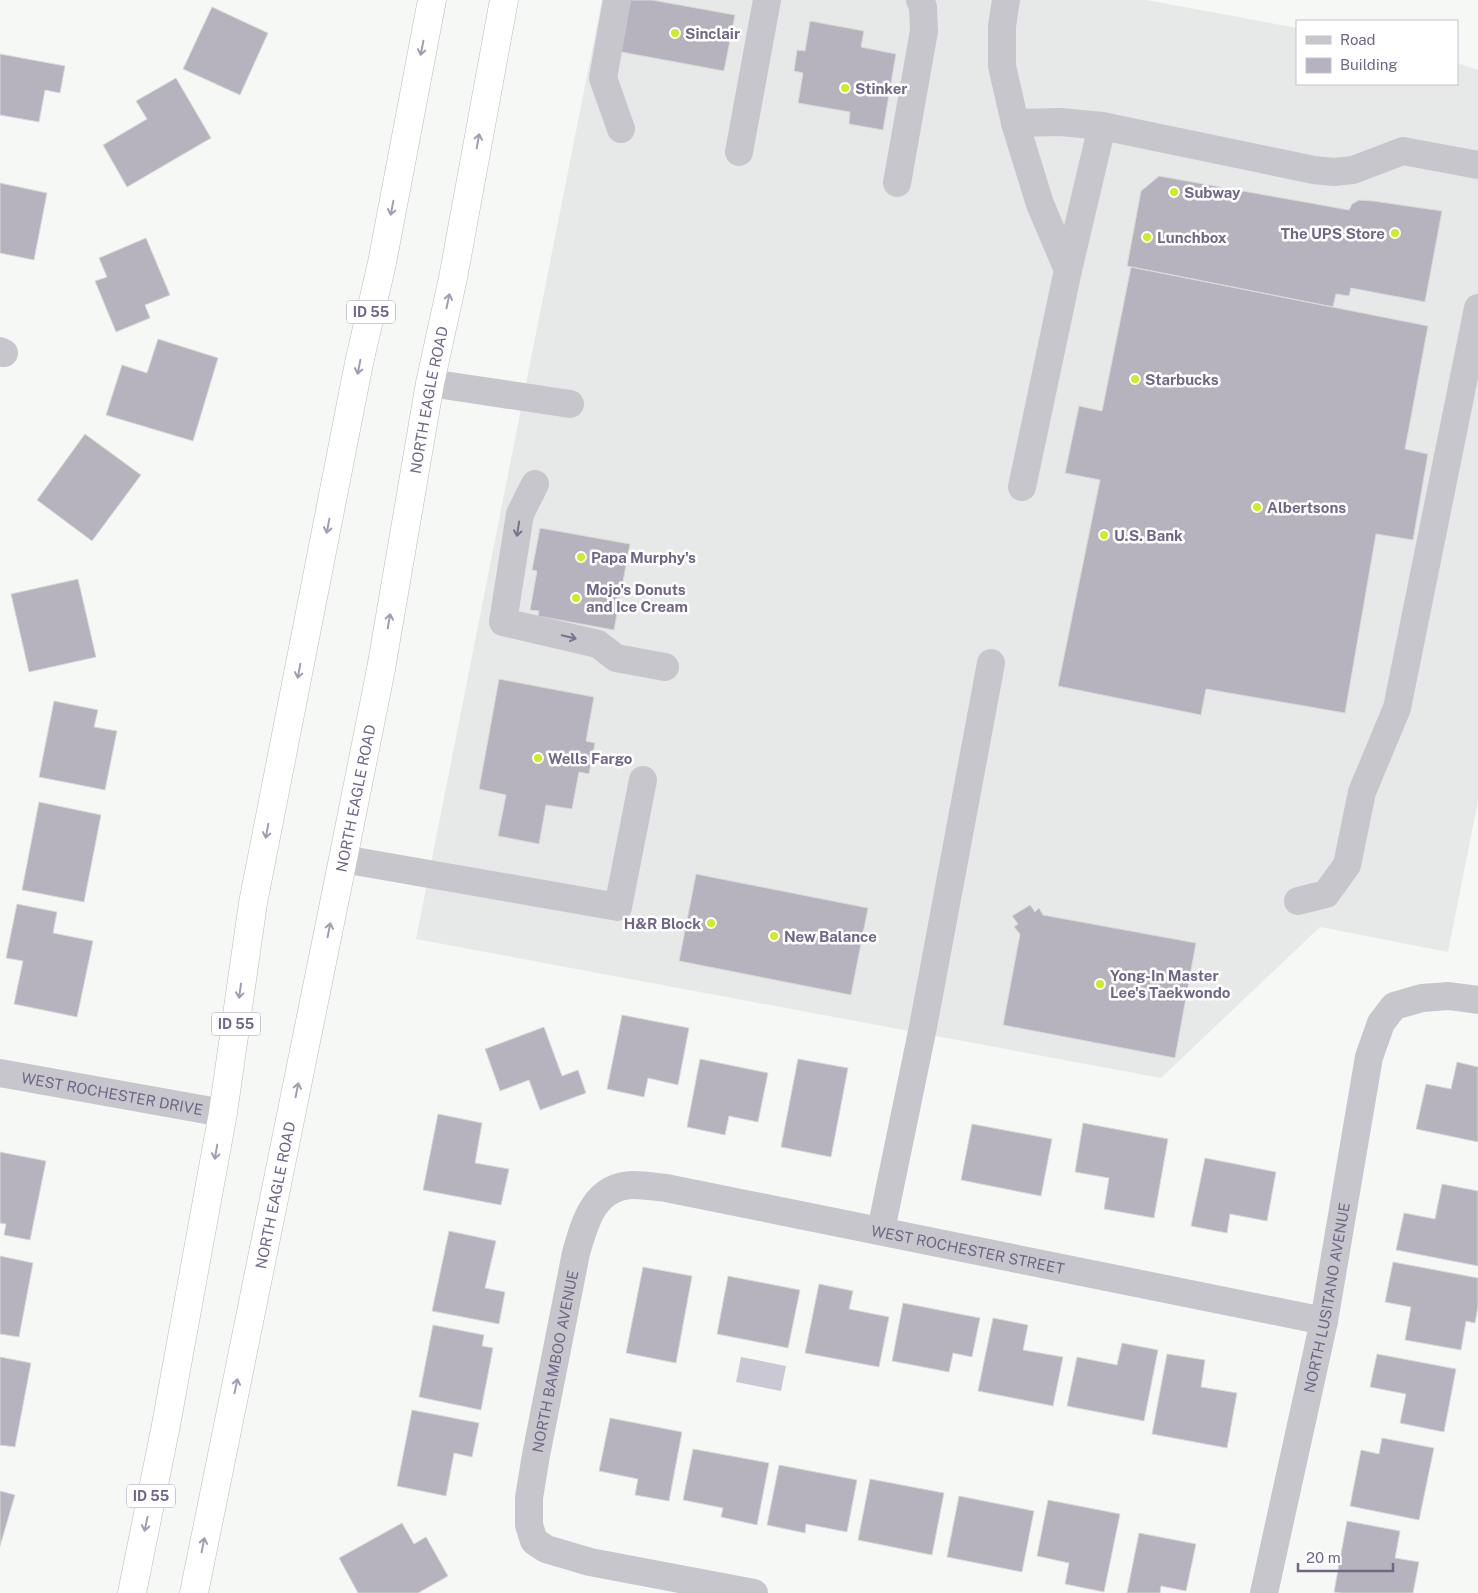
<svg xmlns="http://www.w3.org/2000/svg" width="1478" height="1593" viewBox="0 0 1478 1593" font-family="'Public Sans',sans-serif">
  <style>
    .built { fill: #e6e9e8 }
    .water { fill: #cac8d4 }
    .building { fill: #b6b3bf; stroke: #d8dad7 }
    .lines { fill: none; stroke-linecap: round; stroke-linejoin: round }
    .highway-casing { stroke: #bbb8bf; stroke-width: 29 }
    .minor { stroke: #c8c6cd; stroke-width: 28 }
    .highway { stroke: #fff; stroke-width: 28 }
    .oneway { stroke: #a39cb2 }
    .oneway2 { stroke: #7a708f }
    .poi-dot { fill: #d0eb22; stroke: #fff; stroke-width: 2 }
    .labels { text-anchor: middle; dominant-baseline: central; stroke-width: 5; stroke-linejoin: round; paint-order: stroke }
    .shield { fill: #fff; stroke: #9c94ac; stroke-width: 1 }
    .shield-label { font-size: 14px; font-weight: bold; fill: #716688 }
    .poi-label { font-size: 15px; font-weight: bold; fill: #716688; stroke: #fff; text-anchor: start }
    .street-label { font-size: 15px; fill: #716688; stroke: #fff }
  </style>
  <rect width="100%" height="100%" fill="#f5f8f5"/>
  <!-- built -->
  <path class="built" d="M 602,0 L 1146,0 L 1297,28 L 1297,84 L 1457,84 L 1457,63 L 1478,70 L 1478,801 L 1448,952 L 1320,927 L 1161,1078 L 416,939 Z"/>
  <!-- water -->
  <path class="water" d="M 741,1357 L 786,1366 L 781,1391 L 736,1382 Z"/>
  <!-- building -->
  <path class="building" d="M 626,0 L 652,0 L 735,15 L 724,71 L 616,51 Z
    M 212,7 L 268,33 L 240,95 L 183,69 Z
    M 810,21 L 864,31 L 861,47 L 896,54 L 883,130 L 849,124 L 850,112 L 798,103 L 803,73 L 794,71 L 797,50 L 805,51 Z
    M 0,54 L 65,66 L 60,93 L 45,90 L 39,122 L 0,115 Z
    M 176,78 L 211,138 L 127,187 L 103,145 L 147,119 L 136,101 Z
    M 1159,176 L 1349,210 L 1352,204 L 1359,200 L 1373,201 L 1442,211 L 1425,302 L 1351,288 L 1349,296 L 1336,294 L 1333,307 L 1127,266 L 1141,191 Z
    M 0,183 L 47,193 L 34,260 L 0,253 Z
    M 146,238 L 170,295 L 145,305 L 150,318 L 116,332 L 95,281 L 107,277 L 99,258 Z
    M 1131,267 L 1428,326 L 1405,449 L 1428,454 L 1413,540 L 1376,534 L 1345,713 L 1206,689 L 1201,715 L 1058,686 L 1100,480 L 1065,473 L 1079,406 L 1102,411 Z
    M 158,339 L 218,358 L 193,441 L 106,415 L 122,365 L 147,373 Z
    M 85,434 L 141,475 L 92,541 L 37,500 Z
    M 540,528 L 630,544 L 614,630 L 538,616 L 539,611 L 530,610 L 537,571 L 532,570 Z
    M 78,579 L 96,657 L 29,672 L 11,594 Z
    M 499,679 L 594,697 L 586,741 L 595,743 L 589,774 L 579,772 L 572,809 L 546,805 L 539,844 L 498,836 L 506,795 L 479,789 Z
    M 54,701 L 98,710 L 94,727 L 117,731 L 105,790 L 39,777 Z
    M 39,802 L 101,815 L 84,902 L 22,890 Z
    M 696,874 L 868,908 L 851,995 L 679,961 Z
    M 17,904 L 57,912 L 53,933 L 93,941 L 77,1017 L 14,1004 L 23,961 L 6,958 Z
    M 1030,905 L 1035,912 L 1039,908 L 1043,915 L 1196,943 L 1175,1058 L 1003,1025 L 1020,934 L 1014,927 L 1018,924 L 1012,916 Z
    M 622,1015 L 689,1028 L 678,1085 L 648,1078 L 644,1097 L 607,1089 Z
    M 544,1027 L 562,1076 L 578,1070 L 586,1093 L 540,1110 L 529,1080 L 500,1091 L 485,1049 Z
    M 700,1059 L 768,1073 L 758,1122 L 729,1116 L 725,1135 L 687,1127 Z
    M 798,1059 L 848,1068 L 831,1157 L 781,1147 Z
    M 1457,1062 L 1478,1067 L 1478,1142 L 1416,1129 L 1426,1084 L 1451,1089 Z
    M 438,1114 L 482,1123 L 475,1163 L 509,1169 L 501,1205 L 423,1190 Z
    M 1083,1123 L 1168,1139 L 1154,1218 L 1104,1209 L 1109,1178 L 1075,1172 Z
    M 972,1124 L 1052,1139 L 1041,1196 L 961,1180 Z
    M 0,1152 L 46,1161 L 30,1240 L 4,1235 L 6,1224 L 0,1223 Z
    M 1205,1158 L 1276,1172 L 1267,1221 L 1230,1214 L 1227,1233 L 1191,1226 Z
    M 1442,1184 L 1478,1191 L 1478,1266 L 1396,1250 L 1404,1213 L 1435,1219 Z
    M 449,1231 L 496,1241 L 485,1288 L 505,1292 L 499,1324 L 432,1311 Z
    M 0,1256 L 33,1263 L 19,1337 L 0,1334 Z
    M 1393,1262 L 1478,1278 L 1478,1307 L 1475,1323 L 1466,1321 L 1461,1350 L 1405,1340 L 1411,1307 L 1385,1302 Z
    M 643,1267 L 692,1276 L 676,1363 L 626,1353 Z
    M 728,1276 L 800,1290 L 788,1348 L 717,1334 Z
    M 819,1284 L 853,1291 L 849,1309 L 889,1317 L 879,1367 L 805,1353 Z
    M 903,1303 L 980,1318 L 972,1357 L 953,1353 L 949,1372 L 892,1361 Z
    M 993,1318 L 1028,1325 L 1023,1350 L 1063,1357 L 1053,1406 L 978,1391 Z
    M 433,1325 L 484,1335 L 482,1346 L 493,1348 L 481,1410 L 419,1397 Z
    M 1122,1343 L 1158,1350 L 1144,1421 L 1067,1406 L 1077,1357 L 1117,1365 Z
    M 1167,1354 L 1205,1360 L 1201,1387 L 1237,1393 L 1227,1448 L 1152,1434 Z
    M 1377,1354 L 1456,1369 L 1444,1432 L 1400,1423 L 1406,1394 L 1370,1387 Z
    M 0,1357 L 31,1363 L 15,1447 L 0,1445 Z
    M 412,1410 L 479,1423 L 472,1457 L 454,1453 L 446,1496 L 397,1486 Z
    M 610,1418 L 682,1432 L 669,1501 L 635,1495 L 638,1479 L 599,1471 Z
    M 1382,1438 L 1434,1448 L 1419,1520 L 1350,1506 L 1361,1450 L 1379,1454 Z
    M 693,1449 L 769,1463 L 757,1525 L 721,1517 L 723,1508 L 683,1500 Z
    M 779,1465 L 857,1480 L 847,1532 L 806,1524 L 805,1533 L 767,1525 Z
    M 870,1479 L 944,1493 L 932,1555 L 858,1540 Z
    M 0,1491 L 15,1495 L 0,1546 Z
    M 959,1496 L 1034,1511 L 1022,1572 L 947,1557 Z
    M 1048,1500 L 1120,1514 L 1104,1592 L 1065,1584 L 1069,1563 L 1037,1556 Z
    M 1347,1521 L 1400,1531 L 1395,1558 L 1419,1562 L 1413,1593 L 1342,1593 L 1334,1592 Z
    M 402,1523 L 414,1544 L 426,1537 L 448,1576 L 418,1593 L 358,1593 L 339,1558 Z
    M 1139,1533 L 1196,1544 L 1186,1591 L 1161,1586 L 1160,1593 L 1127,1593 Z"/>
  <g class="lines">
    <defs>
      <g id="highway">
        <path d="M 132,1593 L 166,1425 L 223,1113 L 253,903 L 359,363 L 382,263 L 432,0"/>
        <path id="s4" d="M 194,1593 L 343,859 L 381,669 L 430,383 L 453,278 L 504,0"/>
      </g>
    </defs>
    <!-- highway casing -->
    <use href="#highway" class="highway-casing"/>
    <!-- minor -->
    <g class="minor">
      <path d="M 617,0 L 603,78 L 621,129"/>
      <path d="M 1006,0 L 1002,26 L 1002,66 L 1015,123 L 1040,204 L 1068,270 L 1022,487"/>
      <path d="M 1015,123 L 1061,122 L 1102,126 L 1068,270"/>
      <path d="M 1102,126 L 1314,170 L 1334,172 L 1353,170 L 1403,151 L 1478,165"/>
      <path d="M 739,152 L 767,0"/>
      <path d="M 897,183 L 924,31 L 923,7 L 920,0"/>
      <path d="M 0,351 L 4,353"/>
      <path d="M 430,383 L 570,404"/>
      <path d="M 535,484 L 520,514 L 503,622 L 598,644 L 616,658 L 665,667"/>
      <path d="M 343,859 L 618,907 L 643,780"/>
      <path d="M 1298,901 L 1326,894 L 1347,865 L 1362,792 L 1397,708 L 1478,308"/>
      <path id="s1" d="M 0,1073 L 223,1113"/>
      <path d="M 881,1230 L 923,1027 L 991,663"/>
      <path id="s2" d="M 754,1593 L 590,1562 L 546,1549 L 534,1541 L 529,1525 L 529,1498 L 536,1455 L 576,1253 C 585,1221 595,1185 634,1185 C 645,1185 655,1187 666,1188 L 1324,1321"/>
      <path id="s3" d="M 1264,1593 L 1324,1321 L 1369,1057 L 1381,1023 L 1394,1006 L 1422,998 L 1449,996 L 1478,1000"/>
    </g>
    <!-- highway -->
    <use href="#highway" class="highway"/>
  </g>
  <!-- one-way arrows -->
  <defs><path id="oneway-shaft" d="M-6 0H5M1.5-3L5.5 0L1.5 3" fill="none" stroke-width="1.6" stroke-linecap="round" stroke-linejoin="round" transform="scale(1.25)"/></defs>
  <g class="oneway">
    <use href="#oneway-shaft" transform="translate(422 48) rotate(101)"/>
    <use href="#oneway-shaft" transform="translate(478 141) rotate(-80)"/>
    <use href="#oneway-shaft" transform="translate(392 208) rotate(101)"/>
    <use href="#oneway-shaft" transform="translate(448 301) rotate(-78)"/>
    <use href="#oneway-shaft" transform="translate(359 367) rotate(101)"/>
    <use href="#oneway-shaft" transform="translate(328 526) rotate(101)"/>
    <use href="#oneway-shaft" transform="translate(389 621) rotate(-80)"/>
    <use href="#oneway-shaft" transform="translate(299 671) rotate(101)"/>
    <use href="#oneway-shaft" transform="translate(267 831) rotate(101)"/>
    <use href="#oneway-shaft" transform="translate(329 930) rotate(-79)"/>
    <use href="#oneway-shaft" transform="translate(240 991) rotate(98)"/>
    <use href="#oneway-shaft" transform="translate(297 1090) rotate(-79)"/>
    <use href="#oneway-shaft" transform="translate(216 1152) rotate(100)"/>
    <use href="#oneway-shaft" transform="translate(236 1386) rotate(-78)"/>
    <use href="#oneway-shaft" transform="translate(146 1524) rotate(102)"/>
    <use href="#oneway-shaft" transform="translate(203 1545) rotate(-79)"/>
  </g>
  <g class="oneway2">
    <use href="#oneway-shaft" transform="translate(518 529) rotate(99)"/>
    <use href="#oneway-shaft" transform="translate(569 637) rotate(14)"/>
  </g>
  <!-- markers -->
  <g class="poi-dot">
    <circle cx="675" cy="33" r="5"/>
    <circle cx="845" cy="88" r="5"/>
    <circle cx="1174" cy="192" r="5"/>
    <circle cx="1395" cy="233" r="5"/>
    <circle cx="1147" cy="237" r="5"/>
    <circle cx="1135" cy="379" r="5"/>
    <circle cx="1257" cy="507" r="5"/>
    <circle cx="1104" cy="535" r="5"/>
    <circle cx="581" cy="557" r="5"/>
    <circle cx="576" cy="598" r="5"/>
    <circle cx="538" cy="758" r="5"/>
    <circle cx="711" cy="923" r="5"/>
    <circle cx="774" cy="936" r="5"/>
    <circle cx="1100" cy="984" r="5"/>
  </g>
  <g class="labels">
    <!-- shield labels -->
    <g class="shield">
      <rect x="347" y="300.5" width="48" height="23" rx="4"/>
      <rect x="212" y="1012.5" width="48" height="23" rx="4"/>
      <rect x="127" y="1484.5" width="48" height="23" rx="4"/>
    </g>
    <g class="shield-label">
      <text x="371" y="312">ID 55</text>
      <text x="236" y="1024">ID 55</text>
      <text x="151" y="1496">ID 55</text>
    </g>
    <!-- poi labels -->
    <g class="poi-label">
      <text x="685" y="33">Sinclair</text>
      <text x="855" y="88">Stinker</text>
      <text x="1184" y="192">Subway</text>
      <text x="1385" y="233" text-anchor="end">The UPS Store</text>
      <text x="1157" y="237">Lunchbox</text>
      <text x="1145" y="379">Starbucks</text>
      <text x="1267" y="507">Albertsons</text>
      <text x="1114" y="535">U.S. Bank</text>
      <text x="591" y="557">Papa Murphy's</text>
      <text x="586" y="589">Mojo's Donuts<tspan x="586" dy="17">and Ice Cream</tspan></text>
      <text x="548" y="758">Wells Fargo</text>
      <text x="701" y="923" text-anchor="end">H&amp;R Block</text>
      <text x="784" y="936">New Balance</text>
      <text x="1110" y="975">Yong-In Master<tspan x="1110" dy="17">Lee's Taekwondo</tspan></text>
    </g>
    <!-- street labels -->
    <g class="street-label">
      <text stroke="none"><textPath href="#s4" startOffset="1216">NORTH EAGLE ROAD</textPath></text>
      <text stroke="none"><textPath href="#s4" startOffset="811">NORTH EAGLE ROAD</textPath></text>
      <text stroke="none"><textPath href="#s1" startOffset="114">WEST ROCHESTER DRIVE</textPath></text>
      <text stroke="none"><textPath href="#s4" startOffset="406">NORTH EAGLE ROAD</textPath></text>
      <text stroke="none"><textPath href="#s2" startOffset="958">WEST ROCHESTER STREET</textPath></text>
      <text stroke="none"><textPath href="#s3" startOffset="302">NORTH LUSITANO AVENUE</textPath></text>
      <text stroke="none"><textPath href="#s2" startOffset="410">NORTH BAMBOO AVENUE</textPath></text>
    </g>
  </g>
  <!-- legend -->
  <rect x="1296" y="20" width="162" height="65" fill="#ffffff" stroke="#c6c2cf"/>
  <rect x="1306" y="36" width="25" height="8" fill="#c8c6cd" stroke="#c6c2cf"/>
  <text x="1340" y="45" font-size="15" fill="#716688">Road</text>
  <rect x="1306" y="58" width="25" height="15" fill="#b6b3bf" stroke="#c6c2cf"/>
  <text x="1340" y="70" font-size="15" fill="#716688">Building</text>
  <!-- scale -->
  <path d="M1298 1563v8h95v-8" fill="none" stroke="#716688" stroke-width="2.5"/>
  <text x="1306" y="1563" font-size="15" fill="#716688" stroke="#ffffff" stroke-width="4" paint-order="stroke">20 m</text>
</svg>
